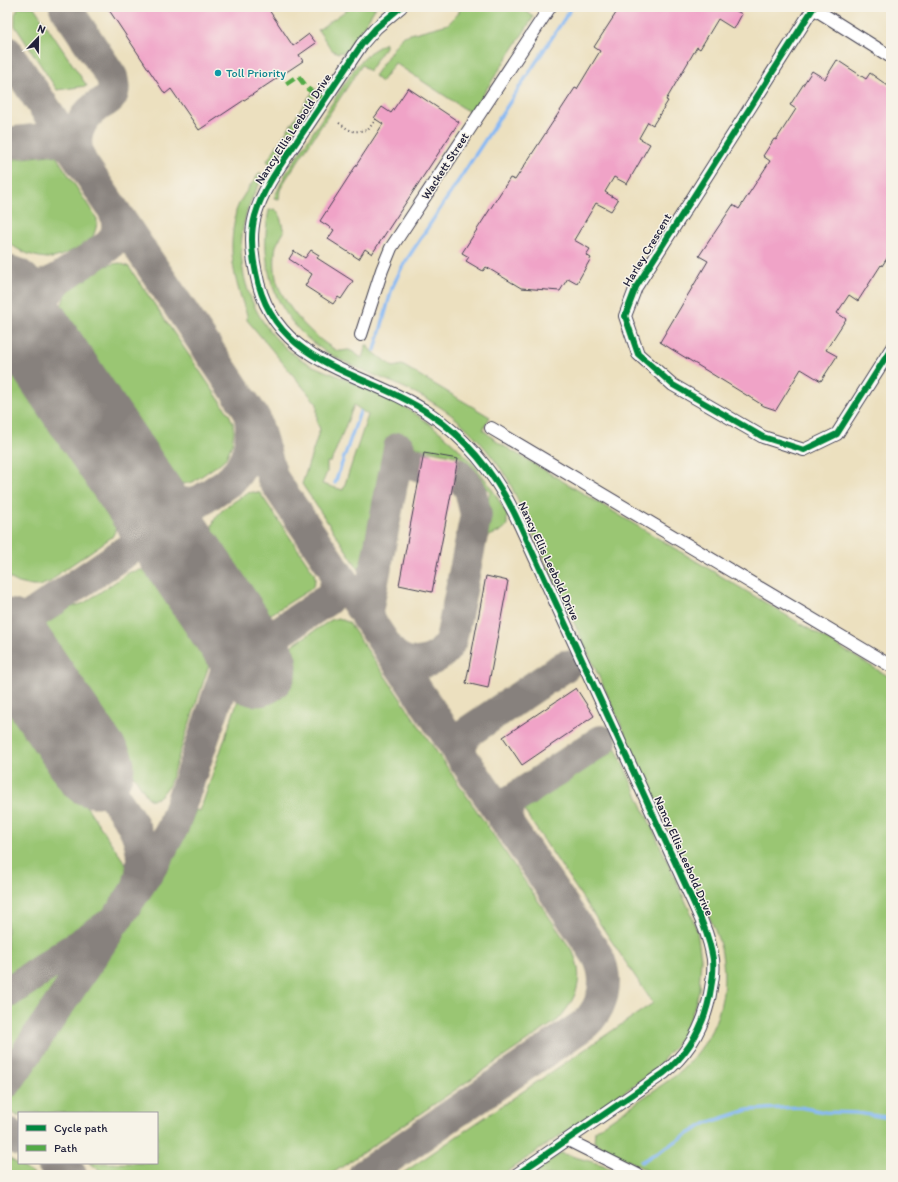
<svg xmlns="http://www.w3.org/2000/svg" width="898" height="1182" viewBox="0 0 898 1182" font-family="Itim,sans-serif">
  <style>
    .green { fill: #9ac673; stroke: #5e7457; fill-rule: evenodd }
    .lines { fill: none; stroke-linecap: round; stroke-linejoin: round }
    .stream { stroke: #87b9f4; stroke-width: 3.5 }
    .taxiway { stroke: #87817d; stroke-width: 32 }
    .runway { stroke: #87817d; stroke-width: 81 }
    .building { fill: #f0a3c7 }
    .minor-casing { stroke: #403e4f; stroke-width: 14 }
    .path { stroke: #403e4f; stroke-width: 2; stroke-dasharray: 1 3; stroke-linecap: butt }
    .minor { stroke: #fff; stroke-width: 12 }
    .quiet { stroke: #53aa46; stroke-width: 5; stroke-dasharray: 10 5; stroke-linecap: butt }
    .cycleway-casing { stroke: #f7f3e8; stroke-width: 8 }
    .cycleway { stroke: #00873e; stroke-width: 6 }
    .culture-dot { fill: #0f9aa8; stroke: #f7f3e8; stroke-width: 1.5 }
    .labels { text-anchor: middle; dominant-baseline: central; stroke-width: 3; stroke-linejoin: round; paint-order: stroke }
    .culture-label { font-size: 12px; fill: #0d838f; stroke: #f7f3e8; text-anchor: start }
    .street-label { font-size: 12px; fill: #22223b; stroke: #f7f3e8 }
  </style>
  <rect width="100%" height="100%" fill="#f7f3e8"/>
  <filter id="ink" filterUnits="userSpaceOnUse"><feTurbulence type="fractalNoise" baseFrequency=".025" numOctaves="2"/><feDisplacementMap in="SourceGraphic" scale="8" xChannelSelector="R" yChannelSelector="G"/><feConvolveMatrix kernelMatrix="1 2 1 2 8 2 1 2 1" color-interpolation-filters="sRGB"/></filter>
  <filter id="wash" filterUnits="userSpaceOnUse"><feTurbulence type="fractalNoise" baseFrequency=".012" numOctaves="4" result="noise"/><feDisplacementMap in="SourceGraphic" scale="16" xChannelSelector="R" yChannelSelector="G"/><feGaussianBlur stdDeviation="0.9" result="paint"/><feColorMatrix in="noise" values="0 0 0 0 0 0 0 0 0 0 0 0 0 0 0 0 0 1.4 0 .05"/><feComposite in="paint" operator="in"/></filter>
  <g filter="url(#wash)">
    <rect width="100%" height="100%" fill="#ece0bf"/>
    <!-- green -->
    <path class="green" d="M 19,7 L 34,7 L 87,86 L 57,90 L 15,26 L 15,14 Z
      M 351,7 L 376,7 L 348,51 L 338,53 L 332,50 L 318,30 Z
      M 461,7 L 520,7 L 533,16 L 533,18 L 471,113 L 395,63 L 381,82 L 374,76 L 397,43 L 403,36 L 448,24 L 458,14 Z
      M 385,43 L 385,47 L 369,71 L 362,65 L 286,179 L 280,190 L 279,199 L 274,198 L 285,175 L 357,65 L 369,53 Z
      M 315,88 L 313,102 L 272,164 L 270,164 L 267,161 Z
      M 50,155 L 56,156 L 58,159 L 97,219 C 97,226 95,235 90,240 C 85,245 60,257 53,258 C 38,259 18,252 7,241 L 7,160 Z
      M 260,172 L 263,178 C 258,186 254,194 250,203 C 228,258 249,325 299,358 C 311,366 325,371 338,376 C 364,388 390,398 414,413 C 426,421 437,429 448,439 C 469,457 488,480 501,504 C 503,508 506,512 507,515 C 507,517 507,522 507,524 C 505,531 493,534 487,537 L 483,528 L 481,527 L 490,492 L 481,480 L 461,457 L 395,443 L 369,572 L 360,571 L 302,484 L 320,429 L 317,423 L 317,404 L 247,320 L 247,315 C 236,284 228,258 234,224 C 235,218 235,211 238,206 C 243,194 253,183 260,172 ZM 354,405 L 368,415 L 343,490 L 322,484 L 327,472 L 327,462 L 331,462 Z
      M 275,209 L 279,213 L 284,232 C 282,236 278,241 276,246 C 274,256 274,275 278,285 C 288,310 311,335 334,349 C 340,353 343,350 349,350 C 353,351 358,356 362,358 L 366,345 L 368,345 L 369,349 L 393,367 L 402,365 L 490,417 L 483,430 L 499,443 L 891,678 L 891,1175 L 655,1175 L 594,1142 L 595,1131 L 675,1076 C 712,1045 730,1003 722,954 C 720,941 714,928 709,916 L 508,479 C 489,451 468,425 440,407 C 407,385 368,375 333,356 C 278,326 257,270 269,210 Z
      M 120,263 L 129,267 L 229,414 L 233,423 L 234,432 L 232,444 L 226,458 L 219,464 L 193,482 L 184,484 L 172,480 L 163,470 L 120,403 L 61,315 C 58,287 96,265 120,263 Z
      M 7,351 L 106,498 C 115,513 122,521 112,537 L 61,572 L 50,582 L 39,586 L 32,586 L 19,583 L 7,577 Z
      M 253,492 L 260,493 L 314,573 C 316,580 315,584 311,589 L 271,614 C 265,614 262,612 258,607 L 212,540 C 207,514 229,506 247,493 Z
      M 140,570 L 147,570 L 156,575 L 212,656 L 169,785 C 164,792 159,801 149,799 L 39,634 L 41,625 L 66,609 L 84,603 L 130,572 Z
      M 339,618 L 349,623 L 573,952 C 585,979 577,998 558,1020 L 330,1175 L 107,1175 L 89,1163 L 157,1163 L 157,1113 L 19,1113 L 19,1117 L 7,1109 L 7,1098 L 127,923 L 186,833 L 196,810 L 200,811 L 241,691 L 245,695 L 290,667 L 282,652 L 331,620 Z
      M 7,689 L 131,872 L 124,891 L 115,907 L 7,980 Z
      M 612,740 L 690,911 L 697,931 L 701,958 L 699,991 L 691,1017 L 686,1029 L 675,1046 L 655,1069 L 643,1079 L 502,1175 L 400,1175 L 653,1003 L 521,806 L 524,799 Z
      M 77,958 L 78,960 L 7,1065 L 7,1005 Z
      M 561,1153 L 603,1165 L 621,1175 L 530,1175 Z
      M 7,1157 L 35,1175 L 7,1175 Z"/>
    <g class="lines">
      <!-- stream -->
      <path class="stream" d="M 375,350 L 392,288 L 402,267 L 572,7
        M 335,483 L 360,412
        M 641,1162 L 707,1123 L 748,1110 L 799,1107 L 825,1112 L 857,1113 L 891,1118"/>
      <!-- taxiway -->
      <path class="taxiway" d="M 65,7 L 112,77 C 113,83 115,89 112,95 C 109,101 102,103 97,106 C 79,119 70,140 81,161
        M 7,52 L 255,419 L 273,479 L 597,955 C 610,979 604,1006 585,1024 L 364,1175
        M 7,143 L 53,138 L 62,141 L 73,149
        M 59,279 C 39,297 33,321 43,346 C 66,381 88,416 112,451 C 123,466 133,485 149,496 C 165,506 184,506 202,500
        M 7,281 C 34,294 53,284 75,268 C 86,261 97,253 108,246 C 119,235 119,224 114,211
        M 395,467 C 401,459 413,464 421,466
        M 366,617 L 399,448
        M 7,632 L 231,480 C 247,463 254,440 250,417
        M 389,650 C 407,672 441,664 451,640 L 476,515 L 470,489 L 464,481 L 457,474
        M 463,759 C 459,749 461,741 468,732 L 565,666
        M 94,767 L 133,825 C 143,844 145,864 138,885
        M 510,828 C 505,817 507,808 514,799 L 601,741
        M 7,993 L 116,920 L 155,861 L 173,827 L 227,669 L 233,663 L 327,600 C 336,591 338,581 334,570
        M 7,1082 L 108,932
        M 7,1133 L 19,1141
        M 53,1163 L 71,1175"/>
      <!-- runway -->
      <path class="runway" d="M 7,296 L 257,666
        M 7,639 L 94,767"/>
    </g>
    <g id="blocks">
      <!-- building -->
      <path class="building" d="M 107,7 L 267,7 L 293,46 L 309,34 L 316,43 L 299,55 L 303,61 L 199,130 L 171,89 L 165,94 Z
        M 620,7 L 729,7 L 742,14 L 734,29 L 718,19 L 700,49 L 697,47 L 666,100 L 668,101 L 653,125 L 648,122 L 639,138 L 650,144 L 627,184 L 614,177 L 605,192 L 618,200 L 611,211 L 596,203 L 574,240 L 590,249 L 586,255 L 591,258 L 577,283 L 568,278 L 560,291 L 521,288 L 486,267 L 483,271 L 466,261 L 469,257 L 462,253 L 510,178 L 515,180 L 575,88 L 577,89 L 600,51 L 594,47 Z
        M 837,60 L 866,79 L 870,73 L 891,88 L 891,252 L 882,266 L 881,265 L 858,301 L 849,295 L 837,313 L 846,319 L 826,350 L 837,356 L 821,381 L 801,369 L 776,410 L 764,406 L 660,342 L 708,261 L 699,256 L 733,205 L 739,209 L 770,161 L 763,156 L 774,139 L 776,140 L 796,109 L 790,105 L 812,71 L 825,79 Z
        M 408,88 L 459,122 L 372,254 L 365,249 L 359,259 L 328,239 L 334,230 L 320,221 L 383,124 L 374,118 L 382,107 L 391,113 Z
        M 311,250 L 319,255 L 317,258 L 353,281 L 341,299 L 338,297 L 333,304 L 305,286 L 312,274 L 289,259 L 294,251 L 305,258 Z
        M 424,453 L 458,459 L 432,592 L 399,585 Z
        M 486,576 L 508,581 L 488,688 L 466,683 Z
        M 576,688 L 594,716 L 522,765 L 503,737 Z"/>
    </g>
  </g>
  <g filter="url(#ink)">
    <use href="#blocks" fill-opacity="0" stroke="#403e4f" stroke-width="1"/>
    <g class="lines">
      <defs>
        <path id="minor" d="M 401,7 L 376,28 L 362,44 C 341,75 320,107 299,138 C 283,162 263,187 255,216 C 250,234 252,255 256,273 C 273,367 365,370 430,414 C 470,441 500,481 520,525 L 696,908 C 703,923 709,938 712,954 C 715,965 713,977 711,988 C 706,1023 691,1051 664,1073 L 516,1175
          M 814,7 L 636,287 L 625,316 L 638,354 L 673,385 L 763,437 L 804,450 L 837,434 L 891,349
          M 813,8 L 891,57
          M 361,335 L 382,270 L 391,248 L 550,7
          M 491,428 L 891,666
          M 568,1140 L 638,1175"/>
      </defs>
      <!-- minor casing -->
      <use href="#minor" class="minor-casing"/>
      <!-- path -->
      <path class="path" d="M 339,123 C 353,133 352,132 368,130 L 376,119"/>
      <!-- minor -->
      <use href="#minor" class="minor"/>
      <!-- quiet -->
      <path class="quiet" d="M 286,84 L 298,76 L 308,89 L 325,100"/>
      <defs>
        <path id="cycleway" d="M 401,7 L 376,28 L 362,44 C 341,75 320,107 299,138 C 283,162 263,187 255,216 C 250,234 252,255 256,273 C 273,367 365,370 430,414 C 470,441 500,481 520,525 L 696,908 C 703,923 709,938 712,954 C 715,965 713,977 711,988 C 706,1023 691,1051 664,1073 L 516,1175
          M 814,7 L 636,287 L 625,316 L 638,354 L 673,385 L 763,437 L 804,450 L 837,434 L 891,349"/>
      </defs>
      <!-- cycleway casing -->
      <use href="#cycleway" class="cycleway-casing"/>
      <!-- cycleway -->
      <use href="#cycleway" class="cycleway"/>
    </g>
  </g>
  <!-- markers -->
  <circle class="culture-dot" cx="218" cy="73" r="4"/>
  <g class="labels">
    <!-- culture labels -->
    <g class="culture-label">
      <text x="226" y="73">Toll Priority</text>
    </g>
    <!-- street labels -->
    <g class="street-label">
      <text transform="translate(293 129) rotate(-57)">Nancy Ellis Leebold Drive</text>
      <text transform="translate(445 166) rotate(-57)">Wackett Street</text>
      <text transform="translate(647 250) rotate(-59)">Harley Crescent</text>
      <text transform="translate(549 561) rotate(65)">Nancy Ellis Leebold Drive</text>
      <text transform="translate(684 856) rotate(66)">Nancy Ellis Leebold Drive</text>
    </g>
  </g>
  <!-- margin -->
  <rect width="898" height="1182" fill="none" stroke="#f7f3e8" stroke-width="24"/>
  <!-- legend -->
  <rect x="18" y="1112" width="140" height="52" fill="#f7f3e8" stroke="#a29fa3"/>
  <rect x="26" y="1125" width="20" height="6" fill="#00873e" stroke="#a29fa3"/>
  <text x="54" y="1132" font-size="12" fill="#22223b">Cycle path</text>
  <rect x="26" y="1145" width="20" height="6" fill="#53aa46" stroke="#a29fa3"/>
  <text x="54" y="1152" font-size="12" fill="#22223b">Path</text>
  <!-- north arrow -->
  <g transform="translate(38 38) rotate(22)" stroke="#f7f3e8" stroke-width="3" paint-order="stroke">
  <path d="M0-3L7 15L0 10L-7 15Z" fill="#22223b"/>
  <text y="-6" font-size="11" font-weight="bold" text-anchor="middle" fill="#22223b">N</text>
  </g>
</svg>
